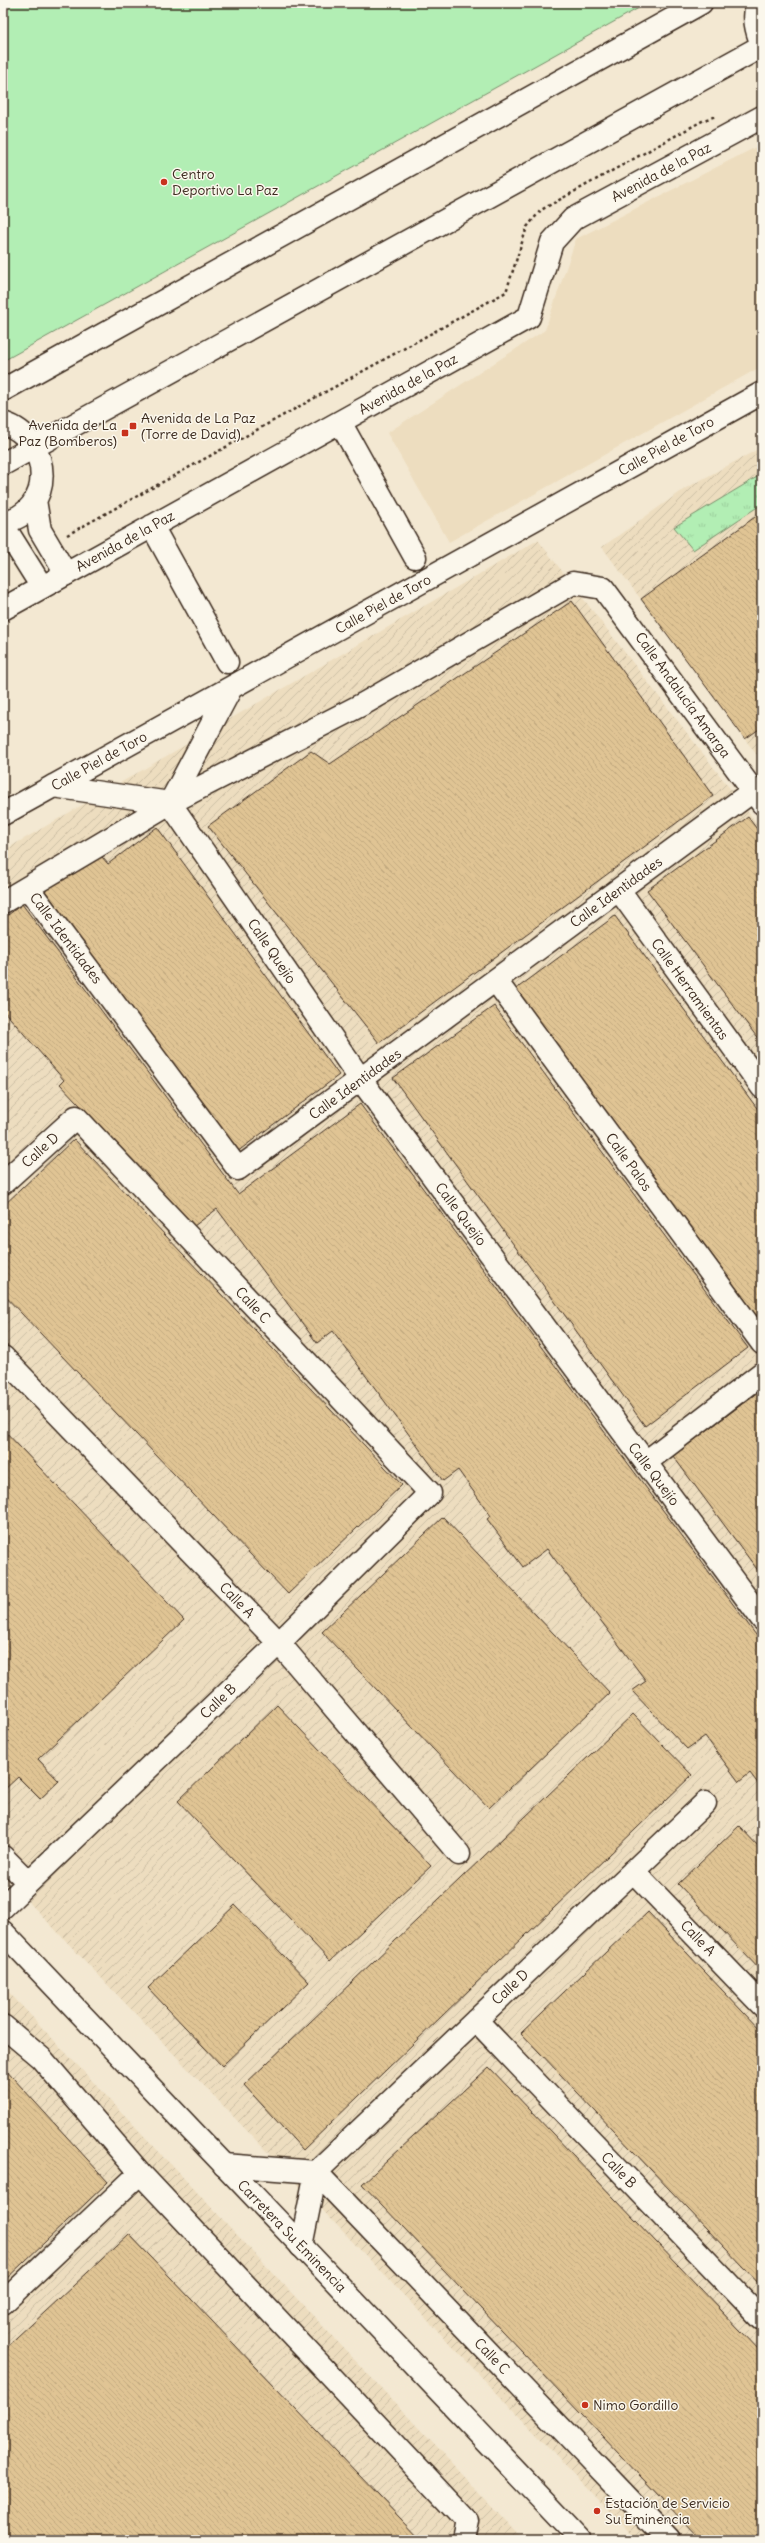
<svg xmlns="http://www.w3.org/2000/svg" width="765" height="2543" viewBox="0 0 765 2543" font-family="Delius,sans-serif">
  <style>
    .built { fill: #edddbf }
    .industrial { fill: url(#industrial-furrows) }
    .grass { fill: url(#grass-tufts); stroke: #768c69 }
    .pitch { fill: #b2eeb4; stroke: #768c69 }
    .building { fill: url(#building-back-hatch); stroke: #3b2a1e }
    .lines { fill: none; stroke-linecap: round; stroke-linejoin: round }
    .minor-casing { stroke: #3b2a1e; stroke-width: 25 }
    .major-casing { stroke: #3b2a1e; stroke-width: 25 }
    .path { stroke: #3b2a1e; stroke-width: 2.5; stroke-dasharray: 3 3; stroke-linecap: butt }
    .minor { stroke: #fbf7ec; stroke-width: 22 }
    .major { stroke: #fbf7ec; stroke-width: 22 }
    .poi-dot { fill: #c8321e; stroke: #fbf7ec; stroke-width: 1.5 }
    .labels { text-anchor: middle; dominant-baseline: central; stroke-width: 3; stroke-linejoin: round; paint-order: stroke }
    .street-label { font-size: 14px; fill: #3b2a1e; stroke: #fbf7ec }
    .poi-label { font-size: 14px; fill: #3b2a1e; stroke: #fbf7ec; text-anchor: start }
  </style>
  <defs>
    <pattern id="industrial-furrows" width="10" height="10" patternUnits="userSpaceOnUse"><rect width="10" height="10" fill="#edddbf"/><path d="M-1 1l2-2M0 10L10 0M9 11l2-2" fill="none" stroke="#ccbea4"/></pattern>
    <pattern id="grass-tufts" width="24" height="20" patternUnits="userSpaceOnUse"><rect width="24" height="20" fill="#b2eeb4"/><path d="M3 7l-1-3M5 7V3M7 7l1-3M15 17l-1-3M17 17v-4M19 17l1-3" fill="none" stroke="#9acc9a"/></pattern>
    <pattern id="building-back-hatch" width="6" height="6" patternUnits="userSpaceOnUse"><rect width="6" height="6" fill="#e0c494"/><path d="M-1 5l2 2M0 0l6 6M5-1l2 2" fill="none" stroke="#c1a97f"/></pattern>
  </defs>
  <rect width="100%" height="100%" fill="#f3e8d2"/>
  <filter id="ink" filterUnits="userSpaceOnUse"><feTurbulence type="fractalNoise" baseFrequency=".025" numOctaves="2"/><feDisplacementMap in="SourceGraphic" scale="8" xChannelSelector="R" yChannelSelector="G"/><feConvolveMatrix kernelMatrix="1 2 1 2 8 2 1 2 1" color-interpolation-filters="sRGB"/></filter>
  <g filter="url(#ink)">
    <!-- built -->
    <path class="built" d="M 762,144 L 762,366 L 449,542 L 387,433 L 545,330 L 576,239 Z"/>
    <!-- industrial -->
    <path class="industrial" d="M 762,447 L 762,762 L 602,547 L 686,488 Z
      M 538,540 L 762,830 L 762,2540 L 637,2540 L 3,1875 L 3,851 Z
      M 3,1986 L 524,2540 L 3,2540 Z"/>
    <!-- grass -->
    <path class="grass" d="M 762,474 L 762,504 L 693,550 L 674,527 Z"/>
    <!-- pitch -->
    <path class="pitch" d="M 3,3 L 645,3 L 646,4 L 3,361 Z"/>
    <!-- building -->
    <path class="building" d="M 762,512 L 762,727 L 745,739 L 641,599 Z
      M 572,601 L 713,796 L 379,1043 L 208,826 L 311,751 L 330,764 Z
      M 748,817 L 762,836 L 762,1044 L 647,890 Z
      M 157,827 L 339,1075 L 237,1152 L 45,891 L 98,852 L 108,864 Z
      M 22,904 L 238,1194 L 360,1104 L 762,1643 L 762,1789 L 750,1773 L 739,1782 L 705,1736 L 687,1749 L 632,1691 L 646,1681 L 547,1549 L 523,1567 L 487,1519 L 491,1516 L 458,1470 L 443,1481 L 333,1331 L 317,1343 L 217,1209 L 194,1226 L 60,1084 L 64,1080 L 3,1010 L 3,919 Z
      M 615,916 L 762,1115 L 762,1323 L 516,989 Z
      M 494,1006 L 748,1348 L 645,1426 L 393,1078 Z
      M 74,1139 L 402,1485 L 288,1594 L 3,1294 L 3,1206 Z
      M 762,1389 L 762,1576 L 673,1456 Z
      M 3,1429 L 184,1620 L 38,1759 L 59,1781 L 40,1799 L 18,1777 L 3,1791 Z
      M 443,1517 L 610,1693 L 489,1808 L 322,1632 Z
      M 277,1705 L 431,1866 L 330,1961 L 178,1801 Z
      M 633,1714 L 692,1775 L 303,2150 L 244,2085 Z
      M 739,1826 L 762,1850 L 762,1972 L 678,1884 Z
      M 235,1905 L 309,1982 L 222,2066 L 148,1988 Z
      M 648,1912 L 762,2032 L 762,2287 L 521,2033 Z
      M 3,2067 L 108,2182 L 3,2282 Z
      M 489,2067 L 762,2353 L 762,2540 L 701,2540 L 362,2184 Z
      M 129,2234 L 421,2540 L 3,2540 L 3,2351 Z"/>
    <g class="lines">
      <defs>
        <path id="minor" d="M 3,390 L 701,3
          M 340,422 L 415,557
          M 152,526 L 227,662
          M 3,609 L 529,317 L 552,242 L 573,219 L 762,117
          M 231,688 L 170,803 L 361,1080 L 762,1619
          M 53,786 L 170,803
          M 3,814 L 762,393
          M 28,888 L 238,1169 L 753,791
          M 619,890 L 762,1087
          M 3,902 L 170,803 L 365,703 L 573,583 L 603,588 L 762,803
          M 496,981 L 762,1343
          M 3,1183 L 76,1117 L 430,1493 L 279,1643 L 3,1907
          M 3,1357 L 279,1643 L 459,1854
          M 646,1462 L 762,1373
          M 3,1857 L 28,1882
          M 633,1871 L 762,2005
          M 476,2020 L 762,2319
          M 3,2026 L 41,2058 L 140,2173 L 467,2521 L 463,2540
          M 224,2165 L 316,2172
          M 316,2172 L 668,2540
          M 301,2246 L 316,2172 L 705,1803
          M 3,2303 L 140,2173"/>
        <path id="major" d="M 757,3 C 753,18 756,30 762,45
          M 3,423 C 54,439 55,513 3,522
          M 3,464 L 762,46
          M 35,500 L 40,530 L 66,574
          M 3,532 L 10,536 L 42,587
          M 3,1932 L 581,2540"/>
      </defs>
      <!-- minor casing -->
      <use href="#minor" class="minor-casing"/>
      <!-- major casing -->
      <use href="#major" class="major-casing"/>
      <!-- path -->
      <path class="path" d="M 67,535 L 506,292 L 527,227 L 541,210 L 704,120 L 716,116"/>
      <!-- minor -->
      <use href="#minor" class="minor"/>
      <!-- major -->
      <use href="#major" class="major"/>
    </g>
  </g>
  <!-- markers -->
  <g class="poi-dot">
    <circle cx="164" cy="182" r="4"/>
    <rect x="129" y="422" width="8" height="8" rx="2"/>
    <rect x="121" y="429" width="8" height="8" rx="2"/>
    <circle cx="585" cy="2405" r="4"/>
    <circle cx="597" cy="2511" r="4"/>
  </g>
  <g class="labels">
    <!-- street labels -->
    <g class="street-label">
      <text transform="translate(661 172) rotate(-28)">Avenida de la Paz</text>
      <text transform="translate(408 384) rotate(-29)">Avenida de la Paz</text>
      <text transform="translate(666 446) rotate(-29)">Calle Piel de Toro</text>
      <text transform="translate(125 541) rotate(-29)">Avenida de la Paz</text>
      <text transform="translate(383 604) rotate(-29)">Calle Piel de Toro</text>
      <text transform="translate(683 695) rotate(54)">Calle Andalucía Amarga</text>
      <text transform="translate(99 761) rotate(-29)">Calle Piel de Toro</text>
      <text transform="translate(616 892) rotate(-36)">Calle Identidades</text>
      <text transform="translate(66 938) rotate(53)">Calle Identidades</text>
      <text transform="translate(272 951) rotate(56)">Calle Quejío</text>
      <text transform="translate(690 989) rotate(54)">Calle Herramientas</text>
      <text transform="translate(355 1084) rotate(-36)">Calle Identidades</text>
      <text transform="translate(40 1150) rotate(-42)">Calle D</text>
      <text transform="translate(629 1162) rotate(54)">Calle Palos</text>
      <text transform="translate(461 1214) rotate(53)">Calle Quejío</text>
      <text transform="translate(253 1305) rotate(47)">Calle C</text>
      <text transform="translate(654 1474) rotate(53)">Calle Quejío</text>
      <text transform="translate(237 1600) rotate(46)">Calle A</text>
      <text transform="translate(218 1701) rotate(-44)">Calle B</text>
      <text transform="translate(698 1938) rotate(46)">Calle A</text>
      <text transform="translate(510 1987) rotate(-43)">Calle D</text>
      <text transform="translate(619 2170) rotate(46)">Calle B</text>
      <text transform="translate(292 2236) rotate(46)">Carretera Su Eminencia</text>
      <text transform="translate(492 2356) rotate(46)">Calle C</text>
    </g>
    <!-- poi labels -->
    <g class="poi-label">
      <text x="172" y="174">Centro<tspan x="172" dy="16">Deportivo La Paz</tspan></text>
      <text x="141" y="418">Avenida de La Paz<tspan x="141" dy="16">(Torre de David)</tspan></text>
      <text x="117" y="425" text-anchor="end">Avenida de La<tspan x="117" dy="16">Paz (Bomberos)</tspan></text>
      <text x="593" y="2405">Nimo Gordillo</text>
      <text x="605" y="2503">Estación de Servicio<tspan x="605" dy="16">Su Eminencia</tspan></text>
    </g>
  </g>
  <!-- margin -->
  <rect width="765" height="2543" fill="none" stroke="#fbf7ec" stroke-width="16"/>
  <rect x="8" y="8" width="749" height="2527" fill="none" stroke="#3b2a1e" stroke-width="1.5" filter="url(#ink)"/>
</svg>
